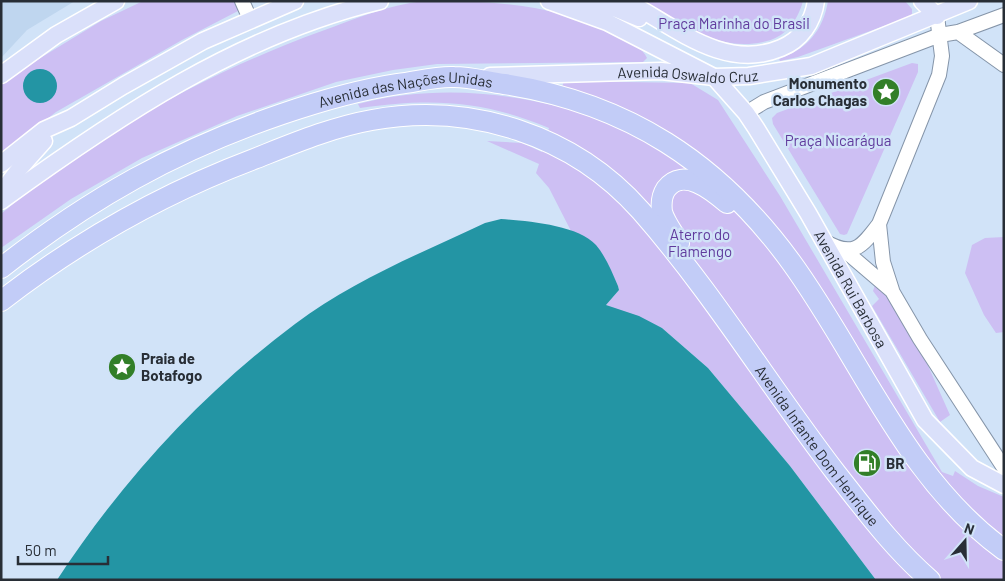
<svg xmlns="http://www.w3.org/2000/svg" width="1005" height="581" viewBox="0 0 1005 581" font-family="Barlow,sans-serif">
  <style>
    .built { fill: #bfd6ef }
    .green { fill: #cdbff3 }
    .water { fill: #2395a4 }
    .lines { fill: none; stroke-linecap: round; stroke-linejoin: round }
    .minor-casing { stroke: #8595a9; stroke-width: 16 }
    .major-casing { stroke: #fff; stroke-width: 19 }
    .highway-casing { stroke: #fff; stroke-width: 22 }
    .minor { stroke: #fff; stroke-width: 14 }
    .major { stroke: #dae0fa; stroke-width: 16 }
    .highway { stroke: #c2ccf7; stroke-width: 20 }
    .labels { text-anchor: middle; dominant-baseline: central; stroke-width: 5; stroke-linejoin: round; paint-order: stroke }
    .park-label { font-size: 15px; fill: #603b9d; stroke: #d1e3f8 }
    .street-label { font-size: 15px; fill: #282e36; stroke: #d1e3f8 }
    .poi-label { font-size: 15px; font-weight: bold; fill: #282e36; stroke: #d1e3f8; text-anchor: start }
  </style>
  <rect width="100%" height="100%" fill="#d1e3f8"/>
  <!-- built -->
  <path class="built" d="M 1,1 L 75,1 L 27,30 L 1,58 Z"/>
  <!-- green -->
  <path class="green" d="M 143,1 L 235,1 L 238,11 L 182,40 L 56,112 L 1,155 L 1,82 L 101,21 Z
    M 423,1 C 496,1 555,3 620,38 C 630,43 643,48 647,58 L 643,62 L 437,64 L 393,70 L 336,82 L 237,116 L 142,158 L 71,199 L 1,248 L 1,214 C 96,134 206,73 322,31 C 355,19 388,5 423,1 Z
    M 644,1 L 803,1 C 797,22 785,38 763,42 C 717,52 683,23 644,1 Z
    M 828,1 L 905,1 L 912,9 L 912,14 L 909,17 L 798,57 L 780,61 L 779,59 C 807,49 823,31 828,1 Z
    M 912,63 L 918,64 L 918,72 L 847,234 L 844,235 L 840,234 L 773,124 L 772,118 L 777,113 Z
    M 564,81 L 690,83 L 718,100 L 780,196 L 942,472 L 953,476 L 955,471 L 978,486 L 1004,497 L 1004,580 L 876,580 L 790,466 L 708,368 L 662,328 L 606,305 L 619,290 L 618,286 L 602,254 L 584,237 L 571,231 L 549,188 L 536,173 L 539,164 L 487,141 L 522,143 L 542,152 L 549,128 C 482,100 431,98 360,108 L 358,104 C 424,87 491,90 556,106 Z
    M 1004,237 L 1004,332 L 996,333 L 984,315 L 965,273 L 972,245 L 985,238 Z
    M 875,285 L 885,290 L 921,350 L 950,415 L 940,422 L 872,306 L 879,299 L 873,291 Z"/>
  <!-- water -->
  <path class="water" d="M23 86a17 17 0 1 1 34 0a17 17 0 1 1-34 0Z
    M 501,219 C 527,221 578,225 596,245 C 606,257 612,272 618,286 L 619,290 L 606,305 L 639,316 L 662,328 L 708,368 L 790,466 L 876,580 L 57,580 C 121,482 201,394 295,324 C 352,281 421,253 485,223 Z"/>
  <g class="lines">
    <defs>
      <path id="minor" d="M 242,1 L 250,19
        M 958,32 L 1004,65
        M 746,113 L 764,102 L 940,35 L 958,32 L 1004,15
        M 879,224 L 883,262 L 892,290
        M 824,241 C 853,258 861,248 879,224 L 939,75 L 942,56 L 937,16
        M 844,250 L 892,291 L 920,339 L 1004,468"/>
      <g id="major">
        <path id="s1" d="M 549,1 L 607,22 L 714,77 L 746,113 L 756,128 L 808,213 L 925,420 L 972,468 L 1004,485"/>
        <path d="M 571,1 L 617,9 L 639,18"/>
        <path d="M 626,1 C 674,26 724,72 781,48 C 801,40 813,22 816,1"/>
        <path d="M 922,1 L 937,16"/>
        <path d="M 1,75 L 56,35 L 116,1"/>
        <path id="s2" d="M 490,76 L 661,71 L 714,77 L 749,76 L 811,66 L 969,1"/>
        <path d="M 1,164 L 44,130 L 71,118 L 123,86 L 203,41 L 295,1"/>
        <path d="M 1,193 L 20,168 L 44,141"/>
        <path d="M 1,201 C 117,117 239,35 380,1"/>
      </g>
      <g id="highway">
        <path d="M 679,243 C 674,234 665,223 662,212 C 661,204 662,195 666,189 C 683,166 713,191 727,203"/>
        <path id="s3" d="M 1,268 C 91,198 174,151 282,114 C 320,101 358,90 398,84 C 416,82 436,76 454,77 C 471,77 488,82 504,84 C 627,103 718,162 791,262 C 861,358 905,478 1004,550"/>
        <path id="s4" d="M 1,301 C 80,240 161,194 254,159 C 292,144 332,127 372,120 C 471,102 574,135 641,211 C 713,293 770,387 836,473 C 866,511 893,548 930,580"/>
      </g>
    </defs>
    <!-- minor casing -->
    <use href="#minor" class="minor-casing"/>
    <!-- major casing -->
    <use href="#major" class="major-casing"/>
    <!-- highway casing -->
    <use href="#highway" class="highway-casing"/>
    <!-- minor -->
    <use href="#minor" class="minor"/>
    <!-- major -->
    <use href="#major" class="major"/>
    <!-- highway -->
    <use href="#highway" class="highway"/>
  </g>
  <!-- icons -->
  <defs>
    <symbol id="sight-disc" viewBox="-11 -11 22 22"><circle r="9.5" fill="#327f28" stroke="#d1e3f8"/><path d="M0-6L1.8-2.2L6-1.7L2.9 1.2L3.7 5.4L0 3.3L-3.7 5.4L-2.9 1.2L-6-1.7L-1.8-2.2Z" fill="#fff"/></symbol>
    <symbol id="fuel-disc" viewBox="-11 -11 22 22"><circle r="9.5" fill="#327f28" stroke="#d1e3f8"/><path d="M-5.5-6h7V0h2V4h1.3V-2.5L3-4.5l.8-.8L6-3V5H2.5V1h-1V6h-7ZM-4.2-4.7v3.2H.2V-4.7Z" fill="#fff"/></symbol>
  </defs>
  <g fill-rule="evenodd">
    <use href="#sight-disc" x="870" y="76" width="32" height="32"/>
    <use href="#sight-disc" x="106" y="351" width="32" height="32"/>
    <use href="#fuel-disc" x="851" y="447" width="32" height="32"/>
  </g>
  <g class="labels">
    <!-- park labels -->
    <g class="park-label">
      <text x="734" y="23">Praça Marinha do Brasil</text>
      <text x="838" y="140">Praça Nicarágua</text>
      <text x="700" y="234">Aterro do<tspan x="700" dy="17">Flamengo</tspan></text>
    </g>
    <!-- street labels -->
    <g class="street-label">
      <text stroke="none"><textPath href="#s2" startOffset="198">Avenida Oswaldo Cruz</textPath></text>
      <text stroke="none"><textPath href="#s3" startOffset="449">Avenida das Nações Unidas</textPath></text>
      <text stroke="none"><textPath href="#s1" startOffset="435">Avenida Rui Barbosa</textPath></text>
      <text stroke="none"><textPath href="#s4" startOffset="1006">Avenida Infante Dom Henrique</textPath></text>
    </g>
    <!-- poi labels -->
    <g class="poi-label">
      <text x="867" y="83" text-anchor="end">Monumento<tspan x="867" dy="17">Carlos Chagas</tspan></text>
      <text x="141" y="358">Praia de<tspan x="141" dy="17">Botafogo</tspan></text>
      <text x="886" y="463">BR</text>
    </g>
  </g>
  <!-- border -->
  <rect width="1005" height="581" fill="none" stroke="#282e36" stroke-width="5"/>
  <!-- north arrow -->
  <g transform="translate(965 541) rotate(20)" stroke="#d1e3f8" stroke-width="4" paint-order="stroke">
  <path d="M0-4L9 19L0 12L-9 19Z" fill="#282e36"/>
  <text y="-8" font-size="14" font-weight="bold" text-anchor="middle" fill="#282e36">N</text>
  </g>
  <!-- scale -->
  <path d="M18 556v8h90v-8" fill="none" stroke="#282e36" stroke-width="2.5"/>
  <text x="25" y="556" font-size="15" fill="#282e36" stroke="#d1e3f8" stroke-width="4" paint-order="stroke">50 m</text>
</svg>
